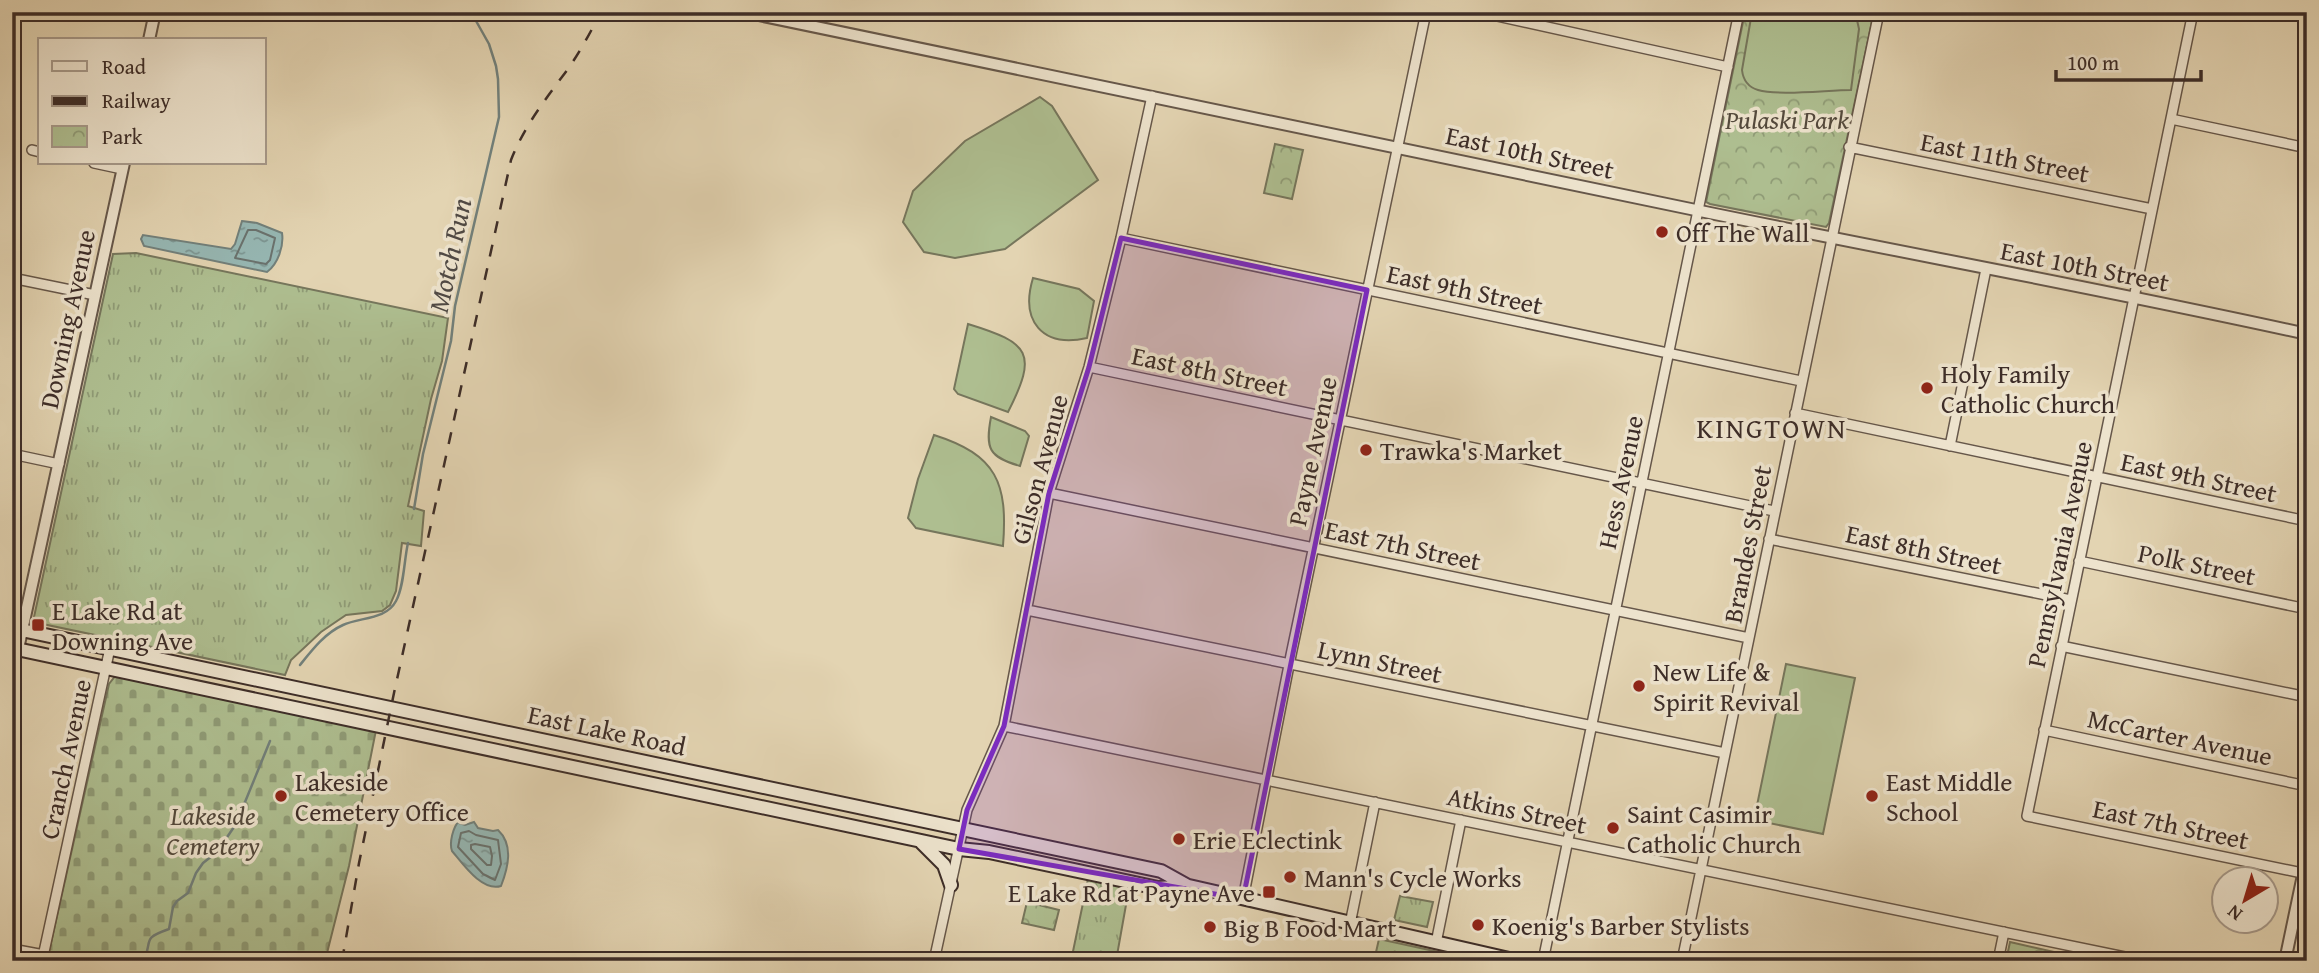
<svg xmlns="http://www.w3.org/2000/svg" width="2319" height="973" viewBox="0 0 2319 973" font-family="'Gentium Book Plus',serif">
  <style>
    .grass { fill: url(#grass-tufts); stroke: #76765c; stroke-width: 2 }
    .cemetery { fill: url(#cemetery-stones); stroke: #76765c; stroke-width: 2 }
    .park { fill: url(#park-crowns); stroke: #76765c; stroke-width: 2 }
    .pitch { fill: #aebe90; stroke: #76765c; stroke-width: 2 }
    .water { fill: url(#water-ripples); stroke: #72807b; stroke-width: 2 }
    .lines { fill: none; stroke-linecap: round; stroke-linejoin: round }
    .shore { stroke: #6a726e; stroke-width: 2 }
    .stream { stroke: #72807b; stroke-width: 2.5 }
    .minor-casing { stroke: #66574a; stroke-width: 12 }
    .tertiary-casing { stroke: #66574a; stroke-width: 14 }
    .secondary-casing { stroke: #3d2d28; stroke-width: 16 }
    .minor { stroke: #ede3cd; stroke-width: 9 }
    .tertiary { stroke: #ede3cd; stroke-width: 10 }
    .secondary { stroke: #ede3cd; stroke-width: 12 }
    .rail { stroke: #3d2d28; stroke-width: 2.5; stroke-dasharray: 12 12; stroke-linecap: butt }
    .marked { fill: #7b2cbf; fill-opacity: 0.2; stroke: #7b2cbf; stroke-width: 5; stroke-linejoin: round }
    .poi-dot { fill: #8f2418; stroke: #ede3cd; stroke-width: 2.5 }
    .labels { text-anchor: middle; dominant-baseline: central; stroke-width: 7; stroke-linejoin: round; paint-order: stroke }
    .park-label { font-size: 26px; font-style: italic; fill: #544a3d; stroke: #ede3cd }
    .street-label { font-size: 26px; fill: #3d2d28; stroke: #ede3cd }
    .poi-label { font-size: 26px; fill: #3d2d28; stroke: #ede3cd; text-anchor: start }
    .water-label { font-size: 28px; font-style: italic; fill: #4f4944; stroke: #ede3cd }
    .neighbourhood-label { font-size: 28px; letter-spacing: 2px; fill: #3d2d28; stroke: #ede3cd }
  </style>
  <defs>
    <pattern id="grass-tufts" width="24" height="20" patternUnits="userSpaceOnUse" patternTransform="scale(1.75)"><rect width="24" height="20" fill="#aebe90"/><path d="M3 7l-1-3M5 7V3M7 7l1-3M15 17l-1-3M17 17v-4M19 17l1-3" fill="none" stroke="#8f9b76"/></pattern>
    <pattern id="cemetery-stones" width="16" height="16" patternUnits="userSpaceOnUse" patternTransform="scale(1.75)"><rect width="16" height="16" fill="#aebe90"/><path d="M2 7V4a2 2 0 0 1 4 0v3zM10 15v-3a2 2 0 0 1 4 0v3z" fill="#8f9b76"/></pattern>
    <pattern id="park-crowns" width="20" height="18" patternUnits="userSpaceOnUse" patternTransform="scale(1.75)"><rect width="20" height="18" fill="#aebe90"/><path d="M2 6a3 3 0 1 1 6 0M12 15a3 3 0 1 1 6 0" fill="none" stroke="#8f9b76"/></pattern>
    <pattern id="water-ripples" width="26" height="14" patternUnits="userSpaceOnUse" patternTransform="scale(1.75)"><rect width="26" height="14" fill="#96b7b3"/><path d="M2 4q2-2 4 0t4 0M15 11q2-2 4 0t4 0" fill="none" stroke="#7c9592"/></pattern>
  </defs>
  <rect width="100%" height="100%" fill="#e3d4b2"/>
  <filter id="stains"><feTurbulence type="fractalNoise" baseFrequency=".00286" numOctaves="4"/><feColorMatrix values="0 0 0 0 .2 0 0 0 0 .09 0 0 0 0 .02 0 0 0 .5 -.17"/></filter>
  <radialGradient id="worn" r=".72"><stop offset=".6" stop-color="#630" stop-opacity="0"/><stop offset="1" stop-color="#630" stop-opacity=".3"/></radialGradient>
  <!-- grass -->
  <path class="grass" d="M 136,253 L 448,318 L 442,361 L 431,399 L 408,506 L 424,511 L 421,546 L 402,543 L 396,591 L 390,605 L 382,611 L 346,615 L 321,632 L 291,660 L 285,675 L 38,623 L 34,617 L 113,254 Z
    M 1088,879 L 1129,888 L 1116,961 L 1071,961 Z
    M 1400,896 L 1433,902 L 1427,927 L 1394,920 Z
    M 1379,939 L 1457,956 L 1456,961 L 1374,961 Z"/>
  <!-- cemetery -->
  <path class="cemetery" d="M 116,675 L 376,730 L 349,866 L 325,961 L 47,961 L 109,684 Z"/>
  <!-- park -->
  <path class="park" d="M 1745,12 L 1874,12 L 1829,223 L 1826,227 L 1710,204 L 1706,202 Z
    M 1275,144 L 1303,150 L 1292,199 L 1264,193 Z
    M 1027,902 L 1059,910 L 1054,930 L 1022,923 Z
    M 2010,942 L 2094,961 L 2006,961 Z"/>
  <!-- pitch -->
  <path class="pitch" d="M 1752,12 L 1852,12 L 1857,20 L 1859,29 L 1851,90 C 1828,90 1778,96 1758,90 C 1748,87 1743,79 1742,70 Z
    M 1040,97 L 1052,106 L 1098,180 L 1005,249 L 955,258 L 924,252 L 903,222 L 913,191 L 965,141 Z
    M 1033,278 L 1079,289 L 1094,301 L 1087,338 C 1042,348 1020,321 1033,278 Z
    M 968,324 C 1030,343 1038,353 1008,412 L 958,394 L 954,389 Z
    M 991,417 L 1025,431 L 1029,436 L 1020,466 C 989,457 985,449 991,417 Z
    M 934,435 C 997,455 1008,483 1003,546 L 916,528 L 908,518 L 918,479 Z
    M 1786,664 L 1855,678 L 1823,834 L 1754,820 Z"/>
  <!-- water -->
  <path class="water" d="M 242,221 L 257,223 L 282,233 C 284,246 278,264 267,272 L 144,246 L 141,239 L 143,235 L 231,249 L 235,244 Z
    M 459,821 L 459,823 L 465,825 L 474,822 L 478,828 L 493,831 L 498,830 C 514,845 508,868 501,886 C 482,892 463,864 452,851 C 449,843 453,827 459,821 Z"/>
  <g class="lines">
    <!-- shore -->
    <path class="shore" d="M 248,230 L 256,230 L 275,238 L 270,260 L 266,264 L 235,258 Z
      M 469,831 L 476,835 L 498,840 L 501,864 L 495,880 L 483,874 L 458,847 L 461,833 Z
      M 475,844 L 490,847 L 492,856 L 491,865 L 487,865 L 471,849 L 471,845 Z"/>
    <!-- stream -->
    <path class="stream" d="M 414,509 L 423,454 L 451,341 L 455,306 L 499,117 L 498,79 L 496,66 L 489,44 L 471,12
      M 300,665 C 312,650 325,633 343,625 C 360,617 386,620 396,601 C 404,587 404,560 408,543
      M 134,961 L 138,958 L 144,961
      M 144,961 C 153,939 141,939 169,929 L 173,907 L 177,901 L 188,893 L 196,873 L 203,863 L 217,852 L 236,824 L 270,741"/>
    <defs>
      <path id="minor" d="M 1479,12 L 1728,67
        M 2193,12 L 2027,816 L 2307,874
        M 2171,119 L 2307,148
        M 1849,147 L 2152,209
        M 2304,148 L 2307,135
        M 32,150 L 40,152
        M 94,163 L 122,169
        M 1121,238 L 1801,381
        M 12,278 L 95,295
        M 1089,367 L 1774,511
        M 1795,413 L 2307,521
        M 1950,446 L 1986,269
        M 12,454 L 59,464
        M 1049,493 L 1749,638
        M 1769,539 L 2071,600
        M 2079,561 L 2307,609
        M 1027,610 L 1725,753
        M 2061,646 L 2307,697
        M 1004,726 L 2144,961
        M 2044,730 L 2307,786
        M 1243,899 L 1291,655 L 1426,12
        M 1350,924 L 1375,802
        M 1436,943 L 1461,820
        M 12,949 L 44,955
        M 42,961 L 110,648
        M 934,961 L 967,810 L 1004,726 L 1049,493 L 1089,367 L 1121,238 L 1152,96
        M 1543,961 L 1739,12
        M 1682,961 L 1879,12
        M 1998,961 L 2004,932"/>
      <path id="tertiary" d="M 744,12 C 1066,79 1388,146 1710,213 C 1909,254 2108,290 2307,334
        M 149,40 L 155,12
        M 18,649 L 124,163
        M 2285,961 L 2307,856"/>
      <path id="secondary" d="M 12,628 L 1161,871 L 1188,886
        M 12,648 L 959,849 L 989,852 L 1158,888 L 1189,886 L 1518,961
        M 920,841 L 944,865 L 951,885"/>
    </defs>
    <!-- minor casing -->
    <use href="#minor" class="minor-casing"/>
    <!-- tertiary casing -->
    <use href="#tertiary" class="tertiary-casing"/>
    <!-- secondary casing -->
    <use href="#secondary" class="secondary-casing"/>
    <!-- minor -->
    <use href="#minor" class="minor"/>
    <!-- tertiary -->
    <use href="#tertiary" class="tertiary"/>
    <!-- secondary -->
    <use href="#secondary" class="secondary"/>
    <!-- rail -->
    <path class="rail" d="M 342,961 L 359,863 L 394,693 L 511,160 C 524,127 544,101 565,73 C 579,54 590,33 601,12"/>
  </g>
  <!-- marked area -->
  <path class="marked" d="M 1121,238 L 1367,290 L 1243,899 L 959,849 L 967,810 L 1004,726 L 1049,493 L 1089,367 Z"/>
  <!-- markers -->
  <g class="poi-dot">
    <circle cx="1662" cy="232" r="7"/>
    <circle cx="1927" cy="388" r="7"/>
    <circle cx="1366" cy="450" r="7"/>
    <rect x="31" y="618" width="14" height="14" rx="3.5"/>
    <circle cx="1639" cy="686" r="7"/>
    <circle cx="281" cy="796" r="7"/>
    <circle cx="1872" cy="796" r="7"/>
    <circle cx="1613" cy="828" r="7"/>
    <circle cx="1179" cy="839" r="7"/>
    <circle cx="1290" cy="877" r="7"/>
    <rect x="1262" y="885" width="14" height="14" rx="3.5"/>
    <circle cx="1478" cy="925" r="7"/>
    <circle cx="1210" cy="927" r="7"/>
  </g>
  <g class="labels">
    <!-- park labels -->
    <g class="park-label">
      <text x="1787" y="119">Pulaski Park</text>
      <text x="213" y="815">Lakeside<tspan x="213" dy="30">Cemetery</tspan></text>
    </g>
    <!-- street labels -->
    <g class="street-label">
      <text transform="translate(1530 152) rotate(12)">East 10th Street</text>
      <text transform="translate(2005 157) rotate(11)">East 11th Street</text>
      <text transform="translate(2085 266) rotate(11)">East 10th Street</text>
      <text transform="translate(1465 289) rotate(12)">East 9th Street</text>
      <text transform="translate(67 319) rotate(-78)">Downing Avenue</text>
      <text transform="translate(1210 371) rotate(12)">East 8th Street</text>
      <text transform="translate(1312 451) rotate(-78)">Payne Avenue</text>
      <text transform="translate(1039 469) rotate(-75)">Gilson Avenue</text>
      <text transform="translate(2199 477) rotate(12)">East 9th Street</text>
      <text transform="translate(1620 482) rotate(-78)">Hess Avenue</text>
      <text transform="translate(1747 544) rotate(-79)">Brandes Street</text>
      <text transform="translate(1403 545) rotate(12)">East 7th Street</text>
      <text transform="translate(1924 549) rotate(12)">East 8th Street</text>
      <text transform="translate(2059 554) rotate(-78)">Pennsylvania Avenue</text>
      <text transform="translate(2197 564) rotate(12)">Polk Street</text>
      <text transform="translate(1380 661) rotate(12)">Lynn Street</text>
      <text transform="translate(607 730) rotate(12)">East Lake Road</text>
      <text transform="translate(2180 737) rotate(12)">McCarter Avenue</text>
      <text transform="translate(65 759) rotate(-78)">Cranch Avenue</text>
      <text transform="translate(1517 810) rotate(12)">Atkins Street</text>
      <text transform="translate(2171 824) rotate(12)">East 7th Street</text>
    </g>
    <!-- poi labels -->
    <g class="poi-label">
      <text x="1676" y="232">Off The Wall</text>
      <text x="1941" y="373">Holy Family<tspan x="1941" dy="30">Catholic Church</tspan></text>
      <text x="1380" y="450">Trawka's Market</text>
      <text x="52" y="610">E Lake Rd at<tspan x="52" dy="30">Downing Ave</tspan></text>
      <text x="1653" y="671">New Life &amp;<tspan x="1653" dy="30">Spirit Revival</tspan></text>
      <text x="295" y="781">Lakeside<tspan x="295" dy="30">Cemetery Office</tspan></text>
      <text x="1886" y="781">East Middle<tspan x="1886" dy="30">School</tspan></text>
      <text x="1627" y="813">Saint Casimir<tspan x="1627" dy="30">Catholic Church</tspan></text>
      <text x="1193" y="839">Erie Eclectink</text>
      <text x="1304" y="877">Mann's Cycle Works</text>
      <text x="1255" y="892" text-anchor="end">E Lake Rd at Payne Ave</text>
      <text x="1492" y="925">Koenig's Barber Stylists</text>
      <text x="1224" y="927">Big B Food Mart</text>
    </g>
    <!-- water labels -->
    <g class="water-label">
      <text transform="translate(449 255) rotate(-78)">Motch Run</text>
    </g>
    <!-- neighbourhood labels -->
    <g class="neighbourhood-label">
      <text x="1772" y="427">KINGTOWN</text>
    </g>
  </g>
  <!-- margin -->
  <rect width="2319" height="973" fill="none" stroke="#e3d4b2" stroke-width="42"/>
  <rect x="14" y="14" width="2291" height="945" fill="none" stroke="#3d2d28" stroke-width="3.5"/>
  <rect x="21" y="21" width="2277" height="931" fill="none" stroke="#3d2d28" stroke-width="2"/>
  <!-- legend -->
  <rect x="38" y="38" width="228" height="126" fill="#ede3cd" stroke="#a79a8b" stroke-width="2"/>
  <rect x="52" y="61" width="35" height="10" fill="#ede3cd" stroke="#a79a8b" stroke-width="2"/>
  <text x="102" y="74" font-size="21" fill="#3d2d28">Road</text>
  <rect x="52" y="96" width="35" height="10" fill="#3d2d28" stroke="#a79a8b" stroke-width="2"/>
  <text x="102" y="108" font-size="21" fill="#3d2d28">Railway</text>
  <rect x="52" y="126" width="35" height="21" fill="url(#park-crowns)" stroke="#a79a8b" stroke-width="2"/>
  <text x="102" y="144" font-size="21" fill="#3d2d28">Park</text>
  <!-- north arrow -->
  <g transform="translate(2245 900) rotate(218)"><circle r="33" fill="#ede3cd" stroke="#a79a8b" stroke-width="2"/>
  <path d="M0-5L12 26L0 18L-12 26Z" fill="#8f2418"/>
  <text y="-10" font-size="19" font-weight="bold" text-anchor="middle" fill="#3d2d28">N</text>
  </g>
  <!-- scale -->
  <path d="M2056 70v10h145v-10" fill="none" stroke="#3d2d28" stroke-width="3.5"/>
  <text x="2067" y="70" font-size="21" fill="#3d2d28" stroke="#ede3cd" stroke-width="5" paint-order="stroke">100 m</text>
  <rect width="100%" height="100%" filter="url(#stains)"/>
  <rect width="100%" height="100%" fill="url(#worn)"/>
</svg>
